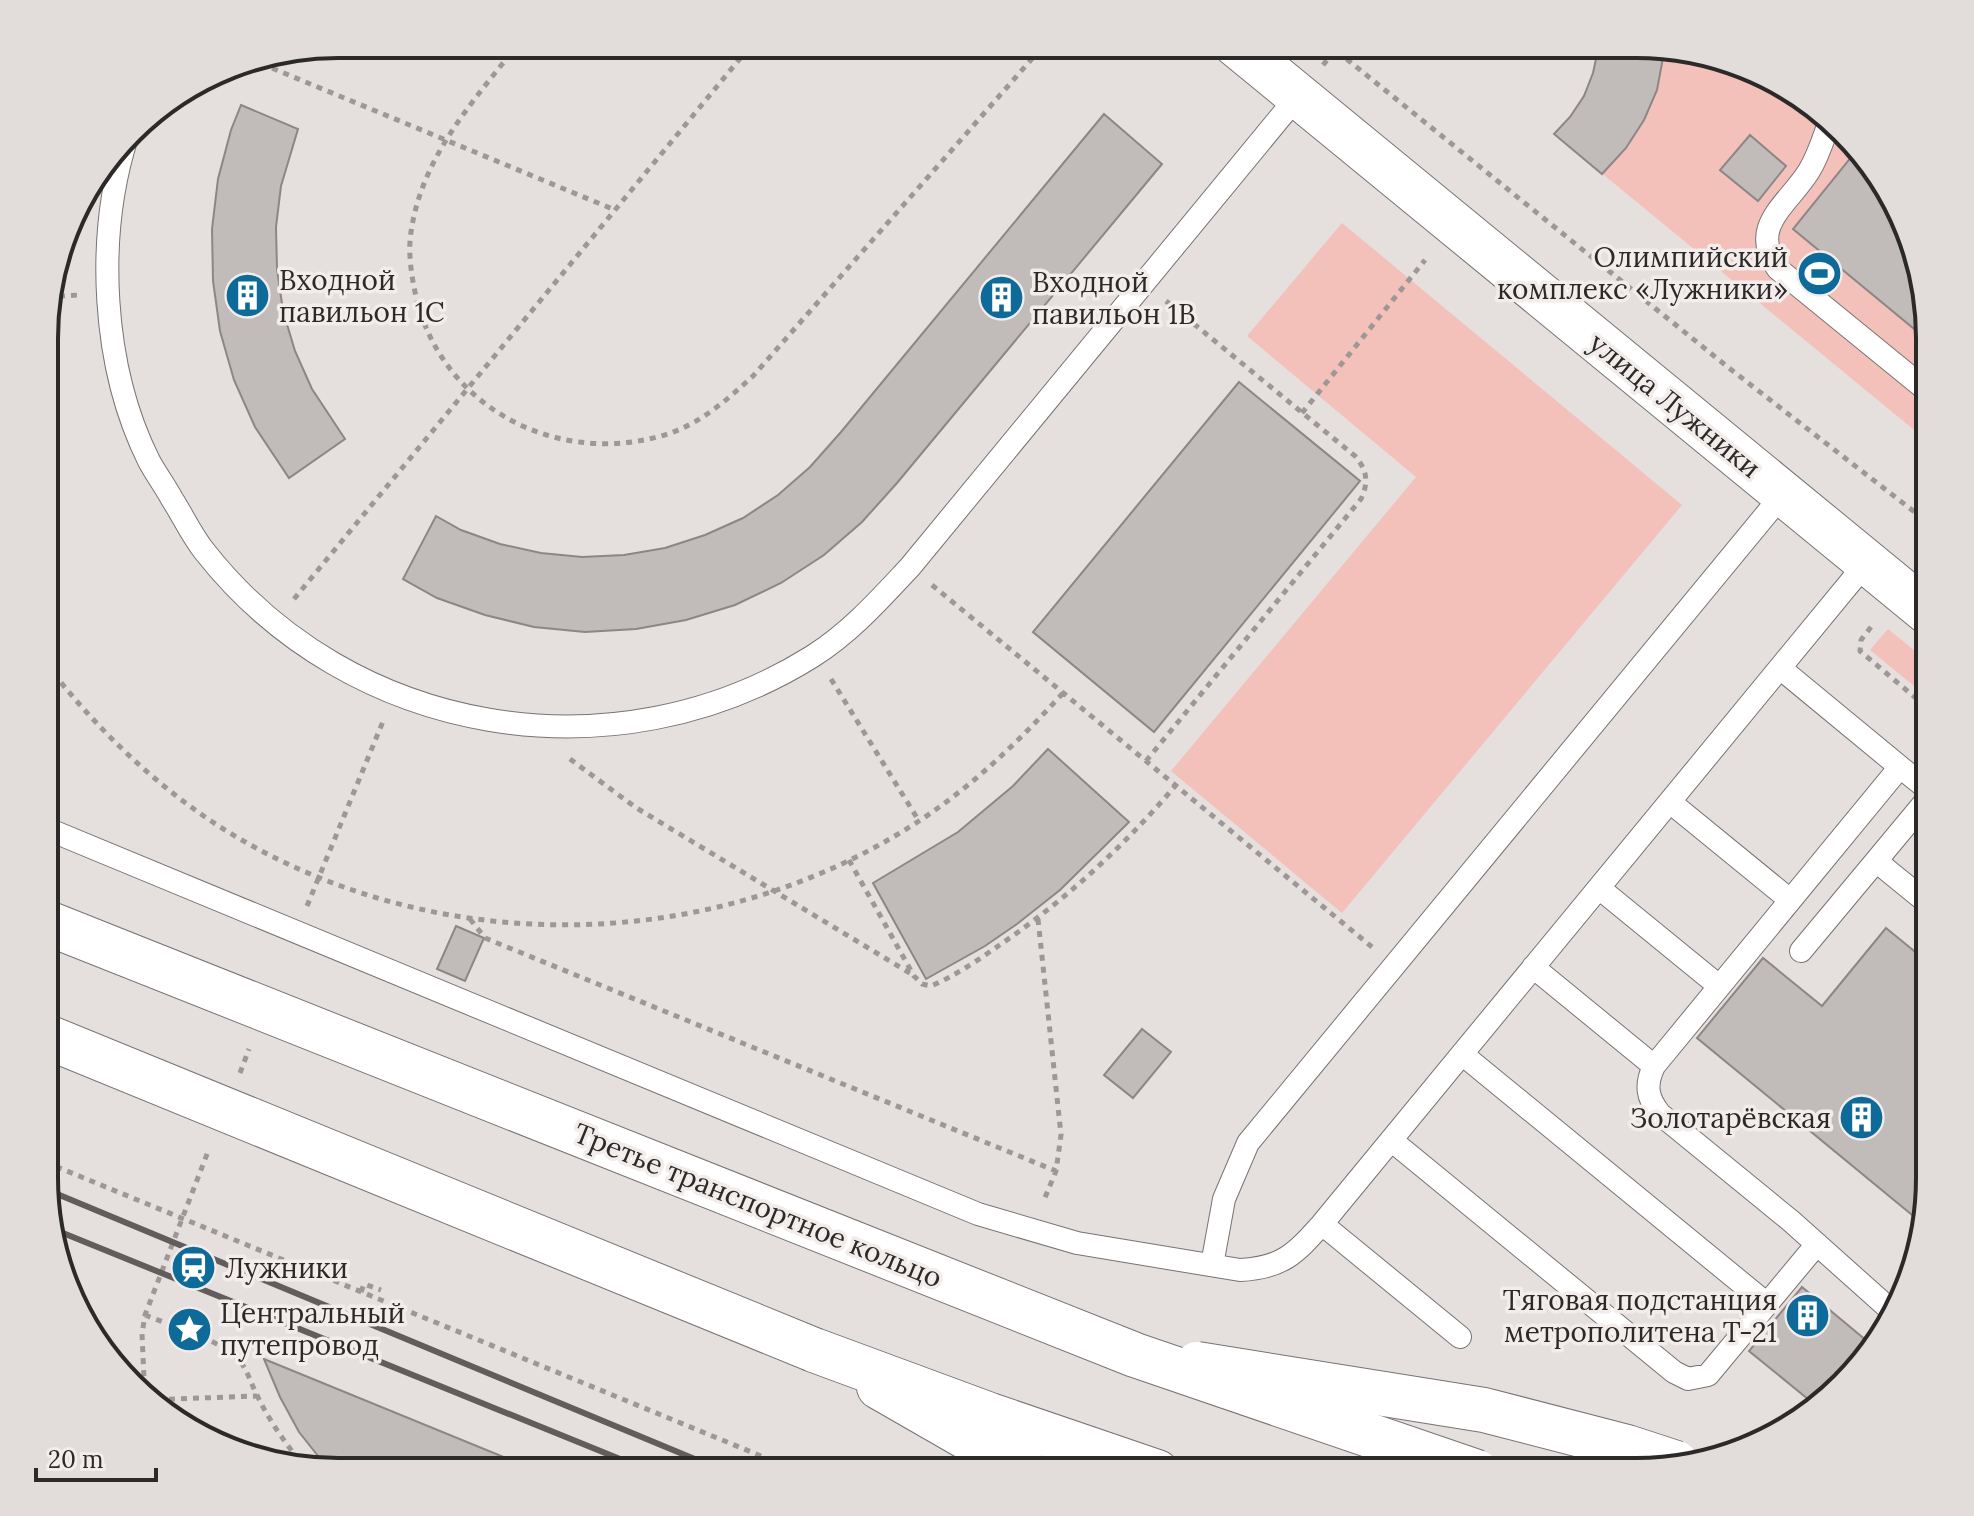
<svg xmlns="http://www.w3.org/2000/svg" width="1974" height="1516" viewBox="0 0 1974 1516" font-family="Lora,serif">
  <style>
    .green { fill: #f3c1b9 }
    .building { fill: #c1bbba; stroke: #8c8786; stroke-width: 2 }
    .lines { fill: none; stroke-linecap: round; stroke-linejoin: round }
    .service-casing { stroke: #787373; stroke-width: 24 }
    .minor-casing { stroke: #787373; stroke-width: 46 }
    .secondary-casing { stroke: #787373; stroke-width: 46 }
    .primary-casing { stroke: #787373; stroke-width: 46 }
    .path { stroke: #9d9897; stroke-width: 5; stroke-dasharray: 6 6; stroke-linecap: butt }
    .service { stroke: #fff; stroke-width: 22 }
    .minor { stroke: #fff; stroke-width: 44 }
    .secondary { stroke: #fff; stroke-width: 44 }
    .primary { stroke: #fff; stroke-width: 44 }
    .rail { stroke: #605d5c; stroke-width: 6 }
    .secondary-bridge-casing { stroke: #787373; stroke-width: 46; stroke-linecap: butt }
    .primary-bridge-casing { stroke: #787373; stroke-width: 46; stroke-linecap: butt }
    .secondary-bridge { stroke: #fff; stroke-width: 44 }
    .primary-bridge { stroke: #fff; stroke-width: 44 }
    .labels { text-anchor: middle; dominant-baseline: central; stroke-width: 7; stroke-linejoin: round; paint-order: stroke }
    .poi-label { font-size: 28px; fill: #2c2a29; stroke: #f2eceb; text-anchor: start }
    .street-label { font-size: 28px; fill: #2c2a29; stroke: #f2eceb }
    .rim { fill: none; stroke: #2c2a29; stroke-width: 4 }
  </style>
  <rect width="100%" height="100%" fill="#e5dfde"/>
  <!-- green -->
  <path class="green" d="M 1599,45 L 1655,45 L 1748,66 L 1829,117 L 1900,208 L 1930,338 L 1930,443 L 1554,134 C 1578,109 1595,80 1599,45 Z
    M 1342,223 L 1682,505 L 1342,913 L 1171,771 L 1416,477 L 1247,336 Z
    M 1888,629 L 1930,663 L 1930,699 L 1870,650 Z"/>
  <!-- building -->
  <path class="building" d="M 349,44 L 342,53 L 332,45 L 338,44 Z
    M 1599,45 L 1665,47 L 1657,90 L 1644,120 L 1626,148 L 1602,174 L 1554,134 L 1570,117 L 1584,96 L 1593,73 Z
    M 241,105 L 298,129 L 281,186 L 276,227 L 277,269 L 283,311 L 295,351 L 312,389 L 345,439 L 289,478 L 255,427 L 234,380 L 220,331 L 213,281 L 212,229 L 218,179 L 231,130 Z
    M 1104,114 L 1162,164 L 897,483 L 862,522 L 824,555 L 781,583 L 735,605 L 686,620 L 636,629 L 585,632 L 534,627 L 485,615 L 437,598 L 403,579 L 436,516 L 461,530 L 500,544 L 541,553 L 582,557 L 624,555 L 665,548 L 705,535 L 743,518 L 778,495 L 810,467 L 841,432 Z
    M 1750,135 L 1786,166 L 1758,201 L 1720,170 Z
    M 1856,151 L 1900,208 L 1930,342 L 1793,229 Z
    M 1239,382 L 1360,481 L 1154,732 L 1033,632 Z
    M 1048,749 L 1129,822 L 1060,890 L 1017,924 L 985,946 L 926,979 L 873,883 L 958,832 L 1013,786 Z
    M 456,926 L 484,938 L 465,981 L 437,969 Z
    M 1886,928 L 1930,964 L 1929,1198 L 1923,1224 L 1697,1038 L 1763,958 L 1822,1006 Z
    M 1142,1029 L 1171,1052 L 1133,1098 L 1104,1075 Z
    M 1802,1287 L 1873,1346 L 1857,1371 L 1814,1404 L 1749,1351 Z
    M 264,1359 L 538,1471 L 330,1471 L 299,1432 L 280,1397 Z"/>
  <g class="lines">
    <defs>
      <path id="service" d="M 1831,118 C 1824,136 1819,155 1809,171 C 1787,206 1748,226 1778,269 L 1930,393
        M 127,137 C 95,238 102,367 149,461 C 156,474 165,486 172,499 C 183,516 192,536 205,552 C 351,737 615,780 813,656 C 851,632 880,599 910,567 L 1297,97
        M 1780,668 L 1900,767
        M 1670,802 L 1790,900
        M 45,828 L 978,1214 L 1077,1243 L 1240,1270 C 1282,1268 1295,1254 1322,1224 L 1867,562
        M 1876,861 L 1930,796
        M 1599,888 L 1719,986
        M 1801,951 L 1876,861 L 1930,905
        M 1533,967 L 1654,1066
        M 1462,1054 L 1767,1304
        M 1391,1140 L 1674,1372 L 1688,1379 L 1708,1375 L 1817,1244
        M 1322,1224 L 1460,1337
        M 1212,1265 L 1224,1199 L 1248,1143 L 1783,494
        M 1894,1313 L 1791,1221 L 1660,1114 C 1647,1098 1645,1085 1654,1066 L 1900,767 L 1930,791"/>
      <path id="minor" d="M 1235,44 L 1930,614"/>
      <path id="secondary" d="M 879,1387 L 1027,1472"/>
      <path id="primary" d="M 814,1350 L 990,1415 L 1157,1472"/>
    </defs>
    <!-- service casing -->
    <use href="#service" class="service-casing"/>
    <!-- minor casing -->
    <use href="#minor" class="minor-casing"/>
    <!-- secondary casing -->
    <use href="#secondary" class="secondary-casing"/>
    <!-- primary casing -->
    <use href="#primary" class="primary-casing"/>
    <!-- path -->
    <path class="path" d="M 518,44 C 473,102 422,156 411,232 C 408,251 411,273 415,292 C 438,403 550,465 657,437 C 695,428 725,402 753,376 L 1045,44
      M 1328,44 L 1729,368 L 1930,524
      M 250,59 L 615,210
      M 1323,65 L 1340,44
      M 47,297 L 79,295
      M 1302,413 L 1425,260
      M 932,585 L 1372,947
      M 294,599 L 752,44
      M 1871,627 L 1861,640 L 1860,651 L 1930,710
      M 46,664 C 93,724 147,778 211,821 C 422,960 708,959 919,821 C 974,785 1019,741 1063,693
      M 831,679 L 919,821
      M 570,759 L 635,807 L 913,975
      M 1146,761 L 1361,499 C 1369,482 1367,470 1355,456 L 1166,301
      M 849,860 L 914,976 L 922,984 L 931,986 C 957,975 981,958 1004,942 C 1069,897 1125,845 1176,785
      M 307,906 L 384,719
      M 470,919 L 485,938 L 1056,1171
      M 1038,919 L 1061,1135 L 1056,1171 L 1044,1200
      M 240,1073 L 249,1049
      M 45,1162 L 800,1472
      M 361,1292 L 364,1284 L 381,1290
      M 145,1315 C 172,1326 215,1338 236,1357 C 247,1367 250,1382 257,1395 C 269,1421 287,1445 305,1468
      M 145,1400 L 142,1334 L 145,1315 L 209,1149
      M 145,1400 L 257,1396
      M 308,1469 L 319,1458"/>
    <!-- service -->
    <use href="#service" class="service"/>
    <!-- minor -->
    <use href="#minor" class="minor"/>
    <!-- secondary -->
    <use href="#secondary" class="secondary"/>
    <!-- primary -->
    <use href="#primary" class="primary"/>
    <!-- rail -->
    <path class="rail" d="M 45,1189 L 726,1472
      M 53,1229 L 652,1472"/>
    <defs>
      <path id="secondary-bridge" d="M 1197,1364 L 1484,1410 L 1627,1447 L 1676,1463"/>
      <path id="primary-bridge" d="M 45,922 L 1135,1355 L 1477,1472
        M 45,1036 L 814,1350"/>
    </defs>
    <!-- secondary-bridge casing -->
    <use href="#secondary-bridge" class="secondary-bridge-casing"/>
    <!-- primary-bridge casing -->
    <use href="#primary-bridge" class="primary-bridge-casing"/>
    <!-- secondary-bridge -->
    <use href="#secondary-bridge" class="secondary-bridge"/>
    <!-- primary-bridge -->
    <use href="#primary-bridge" class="primary-bridge"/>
  </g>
  <!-- icons -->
  <defs>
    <symbol id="stadium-disc" viewBox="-11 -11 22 22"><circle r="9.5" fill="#0d6a99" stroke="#f2eceb"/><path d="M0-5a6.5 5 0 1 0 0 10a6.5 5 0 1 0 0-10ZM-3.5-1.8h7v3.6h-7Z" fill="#fff"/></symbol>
    <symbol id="building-disc" viewBox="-11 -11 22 22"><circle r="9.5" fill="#0d6a99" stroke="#f2eceb"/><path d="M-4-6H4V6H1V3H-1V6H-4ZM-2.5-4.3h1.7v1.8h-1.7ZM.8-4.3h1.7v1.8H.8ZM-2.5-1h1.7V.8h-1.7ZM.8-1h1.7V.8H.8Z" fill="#fff"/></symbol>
    <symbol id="station-disc" viewBox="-11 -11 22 22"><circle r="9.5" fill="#0d6a99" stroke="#f2eceb"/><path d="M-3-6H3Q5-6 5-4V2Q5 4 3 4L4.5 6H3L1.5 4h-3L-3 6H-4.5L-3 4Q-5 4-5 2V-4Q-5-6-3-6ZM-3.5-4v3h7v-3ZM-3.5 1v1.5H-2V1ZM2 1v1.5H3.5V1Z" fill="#fff"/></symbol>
    <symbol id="sight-disc" viewBox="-11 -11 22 22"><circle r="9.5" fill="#0d6a99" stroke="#f2eceb"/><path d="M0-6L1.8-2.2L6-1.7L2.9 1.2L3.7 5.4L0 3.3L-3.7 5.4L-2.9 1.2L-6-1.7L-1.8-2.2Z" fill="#fff"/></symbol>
  </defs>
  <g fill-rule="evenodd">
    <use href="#stadium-disc" x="1794" y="248" width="51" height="51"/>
    <use href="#building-disc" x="222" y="270" width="51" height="51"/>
    <use href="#building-disc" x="976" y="272" width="51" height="51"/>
    <use href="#building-disc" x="1836" y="1092" width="51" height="51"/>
    <use href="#station-disc" x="168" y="1242" width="51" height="51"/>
    <use href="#building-disc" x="1782" y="1290" width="51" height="51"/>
    <use href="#sight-disc" x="164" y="1304" width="51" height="51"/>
  </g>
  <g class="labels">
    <!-- poi labels -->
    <g class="poi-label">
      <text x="1788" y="257" text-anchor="end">Олимпийский<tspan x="1788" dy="32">комплекс «Лужники»</tspan></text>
      <text x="279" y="280">Входной<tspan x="279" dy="32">павильон 1C</tspan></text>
      <text x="1032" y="282">Входной<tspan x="1032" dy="32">павильон 1B</tspan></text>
      <text x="1831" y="1118" text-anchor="end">Золотарёвская</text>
      <text x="225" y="1268">Лужники</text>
      <text x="1777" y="1300" text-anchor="end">Тяговая подстанция<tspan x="1777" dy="32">метрополитена Т-21</tspan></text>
      <text x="220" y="1313">Центральный<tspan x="220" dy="32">путепровод</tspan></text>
    </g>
    <!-- street labels -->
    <g class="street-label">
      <text transform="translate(1675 405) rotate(39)">улица Лужники</text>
      <text transform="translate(758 1205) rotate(22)">Третье транспортное кольцо</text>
    </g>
  </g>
  <!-- crop -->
  <path d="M0 0H1974V1516H0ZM338 58H1636A280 280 0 0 1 1916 338V1178A280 280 0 0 1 1636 1458H338A280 280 0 0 1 58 1178V338A280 280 0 0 1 338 58Z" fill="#e2dcdb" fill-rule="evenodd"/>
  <path class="rim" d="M338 58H1636A280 280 0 0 1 1916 338V1178A280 280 0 0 1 1636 1458H338A280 280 0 0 1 58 1178V338A280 280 0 0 1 338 58Z"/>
  <!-- scale -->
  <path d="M36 1468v12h120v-12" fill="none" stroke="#2c2a29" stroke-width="4"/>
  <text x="48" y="1468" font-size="24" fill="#2c2a29" stroke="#f2eceb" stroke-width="6" paint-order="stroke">20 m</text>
</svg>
